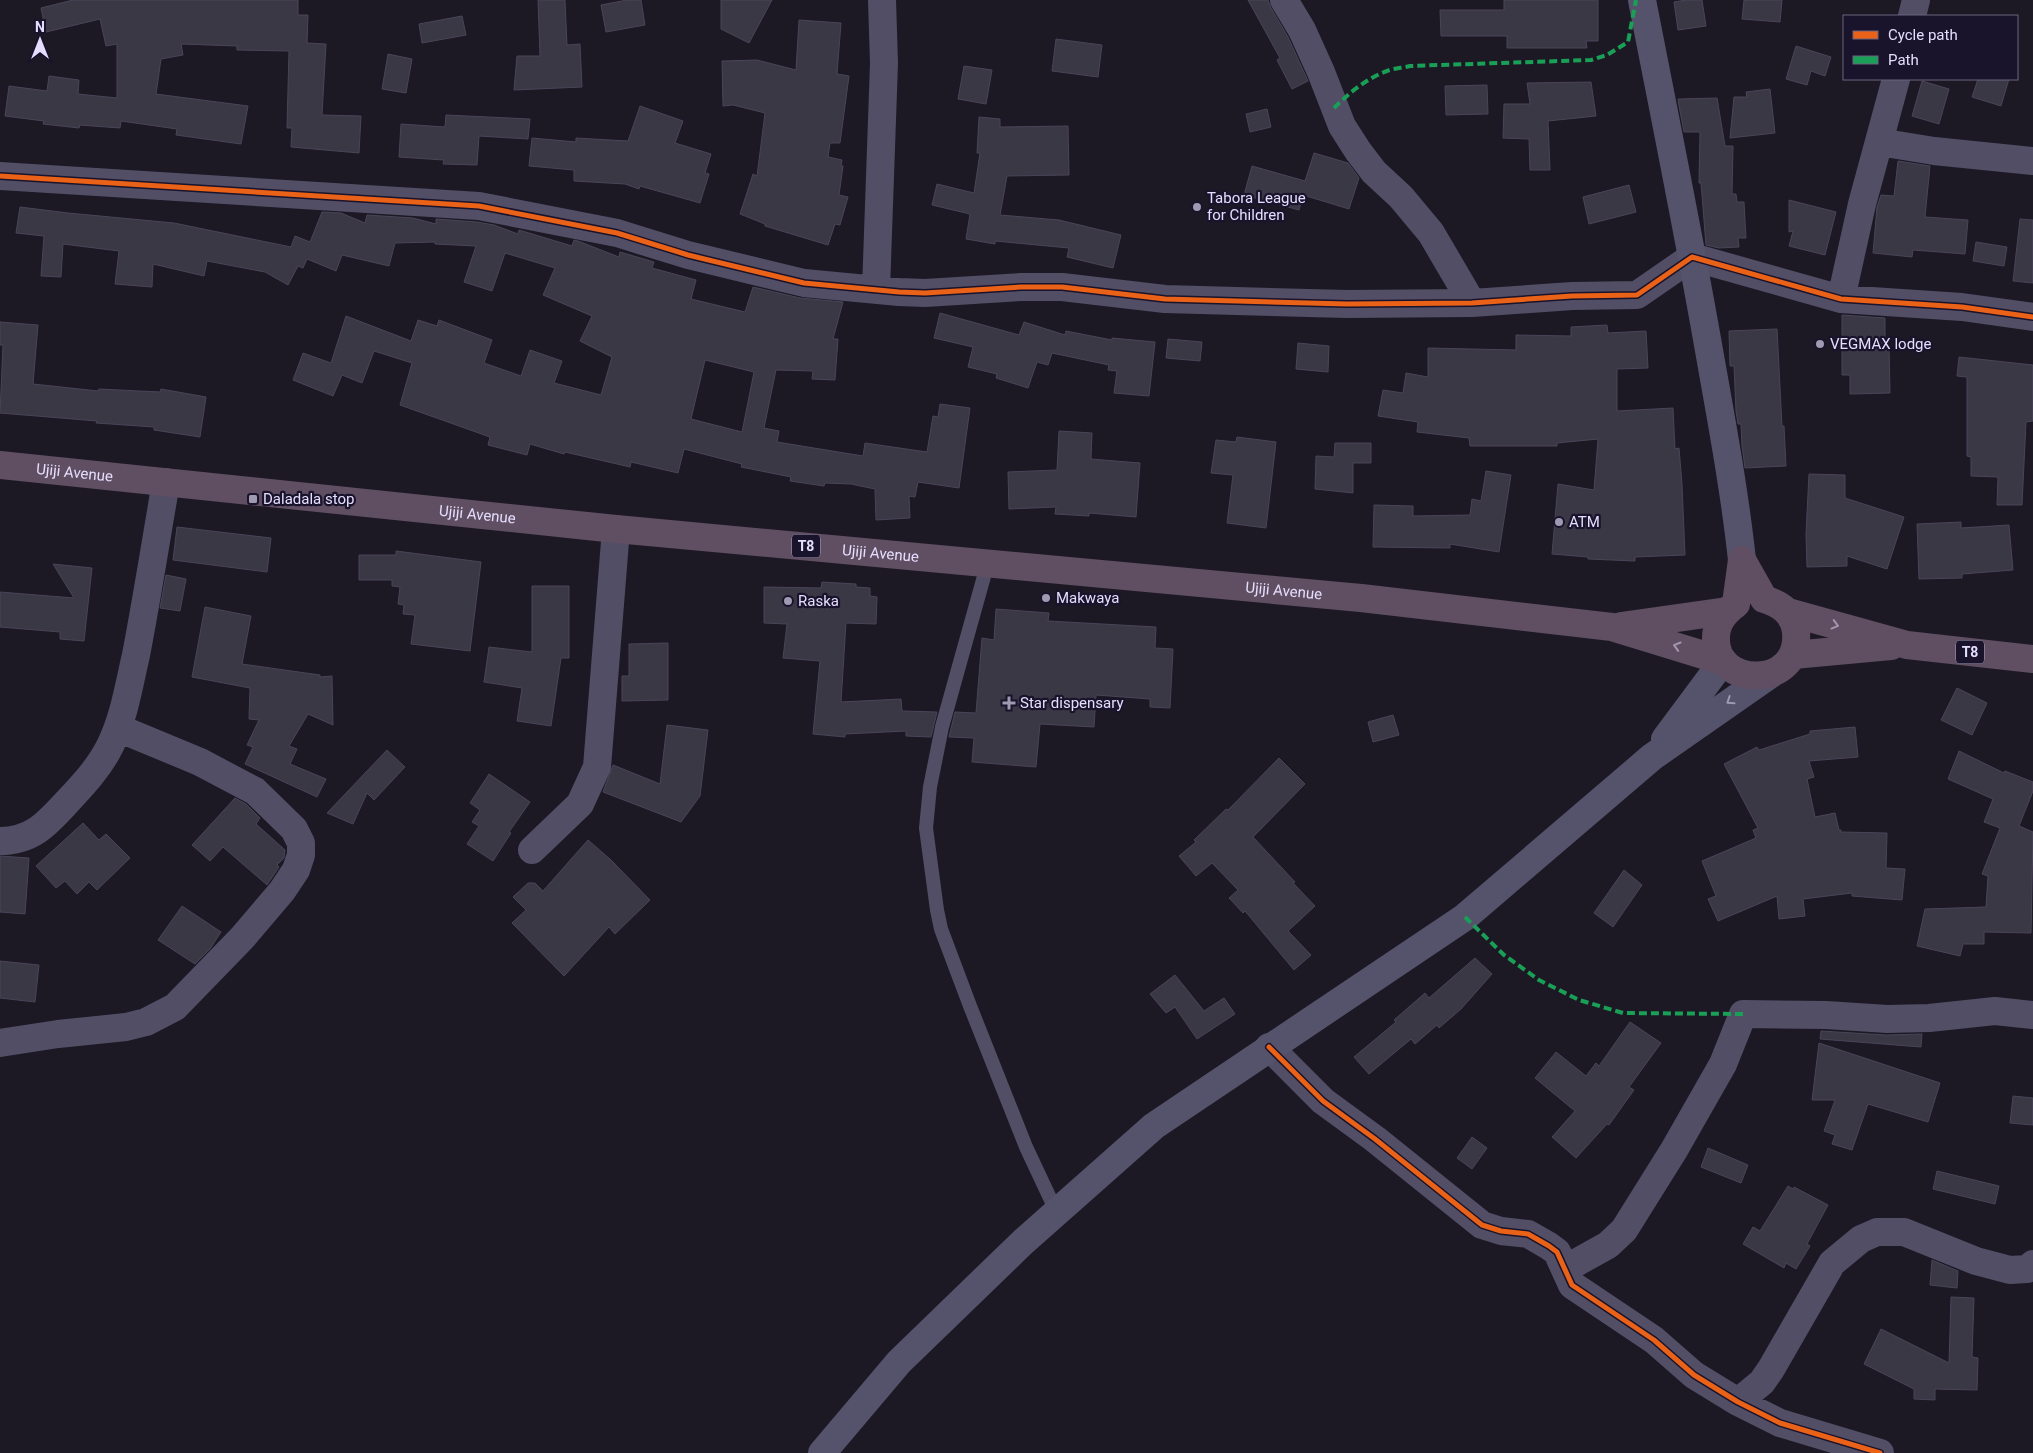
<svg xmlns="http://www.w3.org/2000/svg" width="2033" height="1453" viewBox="0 0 2033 1453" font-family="Roboto,sans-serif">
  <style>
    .building { fill: #3b3846; stroke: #4a4458; fill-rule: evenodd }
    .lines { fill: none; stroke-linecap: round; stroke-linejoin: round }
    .lane { stroke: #524e66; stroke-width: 14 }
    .street { stroke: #524e66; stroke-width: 28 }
    .secondary { stroke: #55526b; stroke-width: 28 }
    .highway { stroke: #604e62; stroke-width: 28 }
    .quiet { stroke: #1a9f57; stroke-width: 4; stroke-dasharray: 8 4; stroke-linecap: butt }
    .cycleway-casing { stroke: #19132b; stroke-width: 8 }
    .cycleway { stroke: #ea6118; stroke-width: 5 }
    .oneway { stroke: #a296b0 }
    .oneway2 { stroke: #9d98b4 }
    .poi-dot { fill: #9f99b2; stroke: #19132b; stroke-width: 2 }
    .labels { text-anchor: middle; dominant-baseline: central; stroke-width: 4.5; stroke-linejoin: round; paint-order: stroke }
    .shield { fill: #19132b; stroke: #a8a1bf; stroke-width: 1 }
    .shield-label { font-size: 14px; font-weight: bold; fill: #e5defe }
    .poi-label { font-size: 15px; fill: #e5defe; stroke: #19132b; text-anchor: start }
    .street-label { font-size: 15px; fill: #e5defe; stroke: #19132b }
  </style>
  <rect width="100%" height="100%" fill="#1c1925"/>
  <!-- building -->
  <path class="building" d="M 73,0 L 298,0 L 298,15 L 308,15 L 307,43 L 326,44 L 322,115 L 361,116 L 359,153 L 291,147 L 292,128 L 287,128 L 289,51 L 237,50 L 237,46 L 181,44 L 183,55 L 161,59 L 156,94 L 248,106 L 241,144 L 176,135 L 177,129 L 121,121 L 120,128 L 80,125 L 79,128 L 43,124 L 44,121 L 5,116 L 9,86 L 47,91 L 49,76 L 79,80 L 78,94 L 117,98 L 117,44 L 106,46 L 100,19 L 46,32 L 41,8 Z
    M 538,0 L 565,0 L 567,45 L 580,44 L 582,87 L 514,90 L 517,56 L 540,56 Z
    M 627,0 L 641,0 L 645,25 L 606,32 L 601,5 Z
    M 721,0 L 772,0 L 749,43 L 721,29 Z
    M 1248,0 L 1268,0 L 1271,8 L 1288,37 L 1308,81 L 1292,89 L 1277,60 L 1280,58 Z
    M 1504,0 L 1598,0 L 1598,41 L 1586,41 L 1587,48 L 1507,48 L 1507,36 L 1441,36 L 1440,10 L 1504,10 Z
    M 1686,0 L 1702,0 L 1706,26 L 1678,30 L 1674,2 Z
    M 1744,0 L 1782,0 L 1780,22 L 1742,19 Z
    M 462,16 L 466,35 L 422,43 L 419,24 Z
    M 799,20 L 841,23 L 837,74 L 849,76 L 840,143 L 830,143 L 828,157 L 842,160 L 841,166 L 843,166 L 839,195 L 848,197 L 840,225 L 835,224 L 828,245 L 765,226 L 765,224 L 740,214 L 753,174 L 757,176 L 765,113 L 733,105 L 723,106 L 722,61 L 757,60 L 796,70 Z
    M 1056,39 L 1102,45 L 1098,77 L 1052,71 Z
    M 1796,46 L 1831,57 L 1825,76 L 1811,71 L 1807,85 L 1786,79 Z
    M 388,54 L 412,59 L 406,93 L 382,89 Z
    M 964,66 L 992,70 L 986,104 L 958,99 Z
    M 1978,79 L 2009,79 L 2001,106 L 1972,97 Z
    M 1922,81 L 1949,89 L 1939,124 L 1912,116 Z
    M 1591,82 L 1596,116 L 1548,121 L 1550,170 L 1530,170 L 1529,139 L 1503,138 L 1504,104 L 1530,104 L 1527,83 Z
    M 1487,85 L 1488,114 L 1446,115 L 1445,86 Z
    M 1770,89 L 1775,133 L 1730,138 L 1734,97 L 1747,97 L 1746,92 Z
    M 1717,98 L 1725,146 L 1733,146 L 1732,194 L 1736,194 L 1737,202 L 1744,202 L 1746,238 L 1738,238 L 1739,247 L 1719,248 L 1706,245 L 1701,183 L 1699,183 L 1700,132 L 1684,132 L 1679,106 L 1678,99 Z
    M 640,106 L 683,121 L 675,143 L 711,154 L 705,173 L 709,174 L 700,203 L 640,186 L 639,189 L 625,184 L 574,181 L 574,170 L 529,166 L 532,138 L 576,142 L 576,138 L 628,141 Z
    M 1267,109 L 1271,127 L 1250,132 L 1246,114 Z
    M 446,115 L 530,119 L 528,139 L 479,136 L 477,165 L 443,164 L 444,160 L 399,157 L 401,124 L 445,127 Z
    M 979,117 L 1000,119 L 1000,127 L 1068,126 L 1069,175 L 1007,176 L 1000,215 L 1059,220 L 1121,235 L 1113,268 L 1067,257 L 1069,248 L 995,241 L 995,244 L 966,239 L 970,214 L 932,205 L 937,184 L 974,193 L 980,153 L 977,153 Z
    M 1314,153 L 1348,163 L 1359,178 L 1349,209 L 1303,195 L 1299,210 L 1244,195 L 1252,166 L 1305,181 Z
    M 1898,161 L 1930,166 L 1925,217 L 1968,220 L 1965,254 L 1913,250 L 1912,257 L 1873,253 L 1877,207 L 1881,195 L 1894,196 Z
    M 1629,185 L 1636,212 L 1589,224 L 1583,197 Z
    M 1789,200 L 1836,212 L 1825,255 L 1789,246 L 1793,231 L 1789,232 Z
    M 20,207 L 68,213 L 174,223 L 291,247 L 295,236 L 310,242 L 322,212 L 341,213 L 365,223 L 367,215 L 413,218 L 436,224 L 436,219 L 477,222 L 494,225 L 518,234 L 519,230 L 572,246 L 574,240 L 578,241 L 619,257 L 620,252 L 654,262 L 652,268 L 696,280 L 691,299 L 745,312 L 753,287 L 800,298 L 843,302 L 833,339 L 838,339 L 835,380 L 812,379 L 813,371 L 776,370 L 764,428 L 779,431 L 777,442 L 863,456 L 865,443 L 927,452 L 933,416 L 938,417 L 940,404 L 970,408 L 959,488 L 918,482 L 915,497 L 909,496 L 910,518 L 876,520 L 875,489 L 851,484 L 825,483 L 824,486 L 790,481 L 791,477 L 741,467 L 742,464 L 684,449 L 678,473 L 631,462 L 630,467 L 565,452 L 564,454 L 530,444 L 527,455 L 488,445 L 490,437 L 400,405 L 412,363 L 374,351 L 362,383 L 342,375 L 333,396 L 293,380 L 303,353 L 331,363 L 346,316 L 411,341 L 418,320 L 437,326 L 439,320 L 492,340 L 484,363 L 521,376 L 530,350 L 562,361 L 554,383 L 601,395 L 612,357 L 580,341 L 592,316 L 543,295 L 555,268 L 505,253 L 492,291 L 464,282 L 476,246 L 435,244 L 435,242 L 395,243 L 389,266 L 342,255 L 336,271 L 307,259 L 303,268 L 298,266 L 288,285 L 265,272 L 207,261 L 204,276 L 153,264 L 152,287 L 115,284 L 119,251 L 63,244 L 61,277 L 41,276 L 44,236 L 16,233 ZM 705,360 L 754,372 L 742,432 L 691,419 Z
    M 2020,219 L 2033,220 L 2033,283 L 2013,281 Z
    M 1976,242 L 2007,247 L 2004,266 L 1973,261 Z
    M 940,313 L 1019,335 L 1024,322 L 1065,335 L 1066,331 L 1112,340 L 1112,338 L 1155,342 L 1149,396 L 1114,393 L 1117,371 L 1108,370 L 1109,365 L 1052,353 L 1048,365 L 1037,362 L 1028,388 L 996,378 L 997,374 L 968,367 L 973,347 L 934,338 Z
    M 1842,315 L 1885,318 L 1885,347 L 1889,347 L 1890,393 L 1850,394 L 1850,375 L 1842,375 Z
    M 0,322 L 38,325 L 33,384 L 98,391 L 99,389 L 160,392 L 161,389 L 206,397 L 200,437 L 154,430 L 154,427 L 96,423 L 97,421 L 0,413 L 3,345 L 0,345 Z
    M 1607,325 L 1608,333 L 1646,331 L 1648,368 L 1617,369 L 1617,411 L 1673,408 L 1675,449 L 1679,448 L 1682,484 L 1685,555 L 1635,557 L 1635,561 L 1588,559 L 1588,557 L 1552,554 L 1558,484 L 1594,490 L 1598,439 L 1557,443 L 1557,446 L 1470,446 L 1469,438 L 1417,432 L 1418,422 L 1378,416 L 1383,390 L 1403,393 L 1406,373 L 1428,377 L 1428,348 L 1516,350 L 1516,335 L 1571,336 L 1571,327 Z
    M 1777,329 L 1782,426 L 1784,426 L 1786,466 L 1745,468 L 1742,446 L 1741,424 L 1738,424 L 1736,411 L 1734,366 L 1730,366 L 1729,331 Z
    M 1168,339 L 1202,342 L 1200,361 L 1166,358 Z
    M 1298,343 L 1329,346 L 1328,372 L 1296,369 Z
    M 1959,357 L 2033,365 L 2033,421 L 2026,422 L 2022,505 L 1997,505 L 1998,477 L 1971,476 L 1971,457 L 1967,456 L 1967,377 L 1957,376 Z
    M 1059,431 L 1092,433 L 1091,459 L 1140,463 L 1136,517 L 1089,513 L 1089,516 L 1055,514 L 1056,507 L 1009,509 L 1008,472 L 1057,470 Z
    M 1237,437 L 1276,442 L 1266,528 L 1227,523 L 1233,475 L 1211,473 L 1216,440 L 1236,442 Z
    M 1335,443 L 1371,443 L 1371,463 L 1353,463 L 1353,493 L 1315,489 L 1316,456 L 1334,457 Z
    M 1486,471 L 1511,475 L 1499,552 L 1450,544 L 1450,548 L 1373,547 L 1374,505 L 1413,506 L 1413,516 L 1470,515 L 1472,499 L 1481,501 Z
    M 1809,474 L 1845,475 L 1845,498 L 1904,517 L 1887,569 L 1847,556 L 1847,566 L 1807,567 L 1806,534 Z
    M 1961,522 L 1961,528 L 2009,525 L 2013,570 L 1962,574 L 1962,578 L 1919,579 L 1917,524 Z
    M 177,527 L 271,538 L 267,572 L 173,560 Z
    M 396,551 L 481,562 L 470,651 L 411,644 L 415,615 L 403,614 L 404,605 L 398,604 L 400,587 L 392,586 L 392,580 L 359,580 L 359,555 L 396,555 Z
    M 53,564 L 92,568 L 84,641 L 60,639 L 60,632 L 0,627 L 0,592 L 74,598 Z
    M 166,575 L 186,579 L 180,611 L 160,608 Z
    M 822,582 L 856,584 L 856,587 L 870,588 L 870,596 L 877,597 L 876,624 L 846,623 L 841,702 L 901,699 L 902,711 L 937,712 L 931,737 L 906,736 L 906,731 L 845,734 L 845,737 L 813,734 L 820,661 L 783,658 L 787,624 L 764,623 L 764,587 L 821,588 Z
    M 532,586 L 569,586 L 569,658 L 561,658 L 551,726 L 517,721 L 522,688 L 484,682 L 489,647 L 532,652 Z
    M 205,607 L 251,616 L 242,664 L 320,675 L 320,677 L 332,676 L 333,725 L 308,714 L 289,746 L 297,749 L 290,764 L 326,779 L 317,797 L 245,764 L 253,747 L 247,745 L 259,720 L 249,719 L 250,688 L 192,677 Z
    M 996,609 L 1049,613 L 1048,621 L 1156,627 L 1155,648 L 1173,649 L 1170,708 L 1150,707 L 1150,699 L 1096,695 L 1094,727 L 1040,724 L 1036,767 L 972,762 L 974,738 L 949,737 L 955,712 L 976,713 L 982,638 L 994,640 Z
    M 668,643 L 668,700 L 622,701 L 622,676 L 629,676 L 629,644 Z
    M 1957,688 L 1987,703 L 1972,735 L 1941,720 Z
    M 1393,715 L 1399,735 L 1373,742 L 1368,722 Z
    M 667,725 L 708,730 L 700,796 L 681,822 L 603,792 L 613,765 L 660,784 Z
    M 1855,727 L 1858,757 L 1809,761 L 1814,777 L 1807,779 L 1815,817 L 1835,813 L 1839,830 L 1841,830 L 1841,832 L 1887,833 L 1886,868 L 1905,869 L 1902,900 L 1852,896 L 1852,893 L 1803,899 L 1805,916 L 1779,919 L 1777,896 L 1718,921 L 1708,899 L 1716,896 L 1702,861 L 1756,838 L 1753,830 L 1758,828 L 1724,764 L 1757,747 L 1759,750 L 1810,734 L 1810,731 Z
    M 387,750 L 405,767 L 374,800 L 367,793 L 353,824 L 327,813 Z
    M 1959,751 L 2004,773 L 2005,771 L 2033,782 L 2033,791 L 2019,826 L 2033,832 L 2031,933 L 1984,932 L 1984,944 L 1963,944 L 1960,956 L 1917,946 L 1925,909 L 1986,907 L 1988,876 L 1982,874 L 2000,828 L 1984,822 L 1993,799 L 1948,779 Z
    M 1279,758 L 1305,784 L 1253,837 L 1295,882 L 1293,883 L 1315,906 L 1288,931 L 1311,955 L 1294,970 L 1245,911 L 1243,913 L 1229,898 L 1238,890 L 1212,863 L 1196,876 L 1179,856 L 1196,842 L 1194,840 L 1226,809 L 1228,810 Z
    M 489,774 L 530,802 L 509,832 L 511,833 L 493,861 L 467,844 L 479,826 L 472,822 L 480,810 L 470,803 Z
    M 235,798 L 246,804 L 260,818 L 256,824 L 285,850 L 284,858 L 277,865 L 279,867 L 267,885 L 223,847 L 210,861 L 192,845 Z
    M 83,823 L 99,840 L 106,834 L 130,858 L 97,890 L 89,882 L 77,894 L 65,881 L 56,888 L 36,866 Z
    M 588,840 L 611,860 L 650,900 L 615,934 L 609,927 L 564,976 L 512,923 L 526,910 L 513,897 L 528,883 L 535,883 L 543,891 Z
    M 0,856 L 29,858 L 25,914 L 0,912 Z
    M 1624,870 L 1642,885 L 1613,927 L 1594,913 Z
    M 182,906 L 221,932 L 210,949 L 195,964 L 158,940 Z
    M 1475,958 L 1492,974 L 1461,1009 L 1439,1028 L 1437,1025 L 1415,1044 L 1411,1039 L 1369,1074 L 1354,1057 L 1396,1022 L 1394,1020 L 1425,993 L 1429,998 Z
    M 0,961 L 39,965 L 35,1002 L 0,998 Z
    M 1175,975 L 1204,1011 L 1224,998 L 1235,1014 L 1197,1039 L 1175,1007 L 1166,1013 L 1150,994 Z
    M 1630,1022 L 1661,1043 L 1629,1087 L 1634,1090 L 1609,1125 L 1607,1124 L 1576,1158 L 1552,1137 L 1575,1111 L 1535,1078 L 1556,1052 L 1586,1076 L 1596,1063 L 1599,1066 Z
    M 1821,1031 L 1886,1035 L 1922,1034 L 1921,1047 L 1820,1039 Z
    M 1819,1043 L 1940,1083 L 1928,1122 L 1868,1104 L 1852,1150 L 1832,1144 L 1835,1135 L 1824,1131 L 1835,1100 L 1812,1100 Z
    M 2013,1096 L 2033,1098 L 2033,1125 L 2010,1123 Z
    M 1472,1137 L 1487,1148 L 1472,1169 L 1457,1158 Z
    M 1708,1148 L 1748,1165 L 1741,1183 L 1701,1167 Z
    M 1937,1171 L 1999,1186 L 1995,1204 L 1933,1189 Z
    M 1788,1186 L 1793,1189 L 1794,1187 L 1828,1205 L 1807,1244 L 1810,1246 L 1796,1269 L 1786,1263 L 1784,1268 L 1743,1244 L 1753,1227 L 1760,1231 Z
    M 1932,1260 L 1958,1271 L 1957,1288 L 1930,1285 Z
    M 1951,1297 L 1974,1298 L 1972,1357 L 1978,1358 L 1977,1390 L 1935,1389 L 1935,1400 L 1914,1399 L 1914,1389 L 1864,1364 L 1881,1329 L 1949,1363 Z"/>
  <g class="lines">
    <!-- lane -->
    <path class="lane" d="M 988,562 L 942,727 L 930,787 L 926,828 L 937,910 L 941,929 L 970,1006 L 1026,1147 L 1057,1213"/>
    <!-- street -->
    <path class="street" d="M 1284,0 L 1302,30 L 1321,72 L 1342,126 L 1358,151 L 1374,172 L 1401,197 L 1431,233 L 1472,303
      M 1912,16 L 1916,0
      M 1879,142 L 1934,151 L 2033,161
      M 0,176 L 479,206 L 617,233 L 688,255 L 804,283 L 899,292 L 925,293 L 1021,287 L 1062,287 L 1165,299 L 1347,304 L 1472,303 L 1572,296 L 1637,295 L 1692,257 L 1841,299 L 1962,307 L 2033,317
      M 876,290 L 884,63 L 882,0
      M 1841,299 L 1862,204 L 1896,79
      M 0,841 C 31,841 46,825 66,803 C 83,785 99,768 110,746 C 124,718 129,685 136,655 C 147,598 156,540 166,482
      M 532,850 L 580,804 L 597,767 L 616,529
      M 0,1043 L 58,1034 L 126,1027 L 146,1022 L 175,1007 L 242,938 L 282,891 L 296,870 L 301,855 L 301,843 L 294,829 L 255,791 L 200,762 L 118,728
      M 1269,1047 L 1323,1101 L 1375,1139 L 1482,1225 L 1501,1231 L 1528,1234 L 1549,1246 L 1557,1252 L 1572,1285 L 1654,1340 L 1694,1375 L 1738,1402 L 1780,1423 L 1880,1453
      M 1565,1269 L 1608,1245 L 1624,1230 L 1674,1150 L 1723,1064 L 1743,1014 L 1826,1015 L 1887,1019 L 1929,1018 L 1995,1011 L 2033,1015
      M 1738,1402 L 1762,1382 L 1771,1369 L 1832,1263 L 1861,1239 L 1877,1232 L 1904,1232 L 1976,1261 L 2010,1270 L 2027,1269 L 2033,1264"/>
    <!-- secondary -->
    <path class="secondary" d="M 1642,0 C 1664,113 1687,226 1707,339 C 1720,413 1734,486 1742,560
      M 1665,739 L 1723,661
      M 822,1453 L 899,1362 L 1023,1242 L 1154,1126 L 1465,917 L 1652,757 L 1771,674"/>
    <!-- highway -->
    <g class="highway">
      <path id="s1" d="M 0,465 L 616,529 L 1361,598 L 1612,627 L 1723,661"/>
      <path d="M 1742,560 L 1764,599 C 1780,604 1794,613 1796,632 C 1801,690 1714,688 1716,638 C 1716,623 1724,613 1736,604 Z"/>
      <path d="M 1788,612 L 1907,645 L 2033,659"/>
      <path d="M 1621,626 L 1727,611"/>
      <path d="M 1793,655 L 1891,646"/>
    </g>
    <!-- quiet -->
    <path class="quiet" d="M 1334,108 C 1349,93 1367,78 1387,71 C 1394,68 1403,68 1410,66 L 1591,60 L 1607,55 L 1628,42 L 1636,0
      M 1465,917 L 1504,955 L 1539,980 L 1579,1000 L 1623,1013 L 1743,1014"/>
    <defs>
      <path id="cycleway" d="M 0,176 L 479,206 L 617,233 L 688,255 L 804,283 L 899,292 L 925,293 L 1021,287 L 1062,287 L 1165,299 L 1347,304 L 1472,303 L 1572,296 L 1637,295 L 1692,257 L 1841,299 L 1962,307 L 2033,317
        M 1269,1047 L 1323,1101 L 1375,1139 L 1482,1225 L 1501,1231 L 1528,1234 L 1549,1246 L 1557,1252 L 1572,1285 L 1654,1340 L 1694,1375 L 1738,1402 L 1780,1423 L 1880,1453"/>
    </defs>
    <!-- cycleway casing -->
    <use href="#cycleway" class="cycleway-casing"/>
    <!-- cycleway -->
    <use href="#cycleway" class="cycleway"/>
  </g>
  <!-- one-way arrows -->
  <defs><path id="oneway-chevron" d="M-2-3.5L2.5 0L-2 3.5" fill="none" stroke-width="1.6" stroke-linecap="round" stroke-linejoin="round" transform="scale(1.25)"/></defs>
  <g class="oneway">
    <use href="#oneway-chevron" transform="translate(1835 625) rotate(15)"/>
    <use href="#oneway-chevron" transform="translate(1677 646) rotate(-164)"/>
  </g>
  <use class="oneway2" href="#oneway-chevron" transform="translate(1730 701) rotate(146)"/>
  <!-- markers -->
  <g class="poi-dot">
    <circle cx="1197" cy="207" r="5"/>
    <circle cx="1820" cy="344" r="5"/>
    <rect x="248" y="494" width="10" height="10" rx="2.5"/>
    <circle cx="1559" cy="522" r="5"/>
    <circle cx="1046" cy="598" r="5"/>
    <circle cx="788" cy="601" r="5"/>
    <path d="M1006.5 695.5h5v5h5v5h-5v5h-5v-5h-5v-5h5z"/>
  </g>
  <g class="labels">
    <!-- shield labels -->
    <g class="shield">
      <rect x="792" y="534.5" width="28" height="23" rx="4"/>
      <rect x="1956" y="640.5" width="28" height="23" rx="4"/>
    </g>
    <g class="shield-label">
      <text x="806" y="546">T8</text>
      <text x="1970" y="652">T8</text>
    </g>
    <!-- poi labels -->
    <g class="poi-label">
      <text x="1207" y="198">Tabora League<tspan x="1207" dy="17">for Children</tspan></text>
      <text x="1830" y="344">VEGMAX lodge</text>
      <text x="263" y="499">Daladala stop</text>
      <text x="1569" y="522">ATM</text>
      <text x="1056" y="598">Makwaya</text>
      <text x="798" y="601">Raska</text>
      <text x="1020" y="703">Star dispensary</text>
    </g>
    <!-- street labels -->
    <g class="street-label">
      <text stroke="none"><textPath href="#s1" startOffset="75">Ujiji Avenue</textPath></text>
      <text stroke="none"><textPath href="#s1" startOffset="480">Ujiji Avenue</textPath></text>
      <text stroke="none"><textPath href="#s1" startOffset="885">Ujiji Avenue</textPath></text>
      <text stroke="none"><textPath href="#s1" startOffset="1290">Ujiji Avenue</textPath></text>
    </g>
  </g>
  <!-- legend -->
  <rect x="1843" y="15" width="175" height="65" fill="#19132b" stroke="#6b647f"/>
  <rect x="1853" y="31" width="25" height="8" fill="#ea6118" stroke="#6b647f"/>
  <text x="1888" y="40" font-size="15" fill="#e5defe">Cycle path</text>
  <rect x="1853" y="56" width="25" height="8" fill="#1a9f57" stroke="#6b647f"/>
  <text x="1888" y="65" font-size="15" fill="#e5defe">Path</text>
  <!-- north arrow -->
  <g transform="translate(40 40)" stroke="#19132b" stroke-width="4" paint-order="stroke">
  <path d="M0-4L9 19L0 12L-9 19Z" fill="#e5defe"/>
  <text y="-8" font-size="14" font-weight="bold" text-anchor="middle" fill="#e5defe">N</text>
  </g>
</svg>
